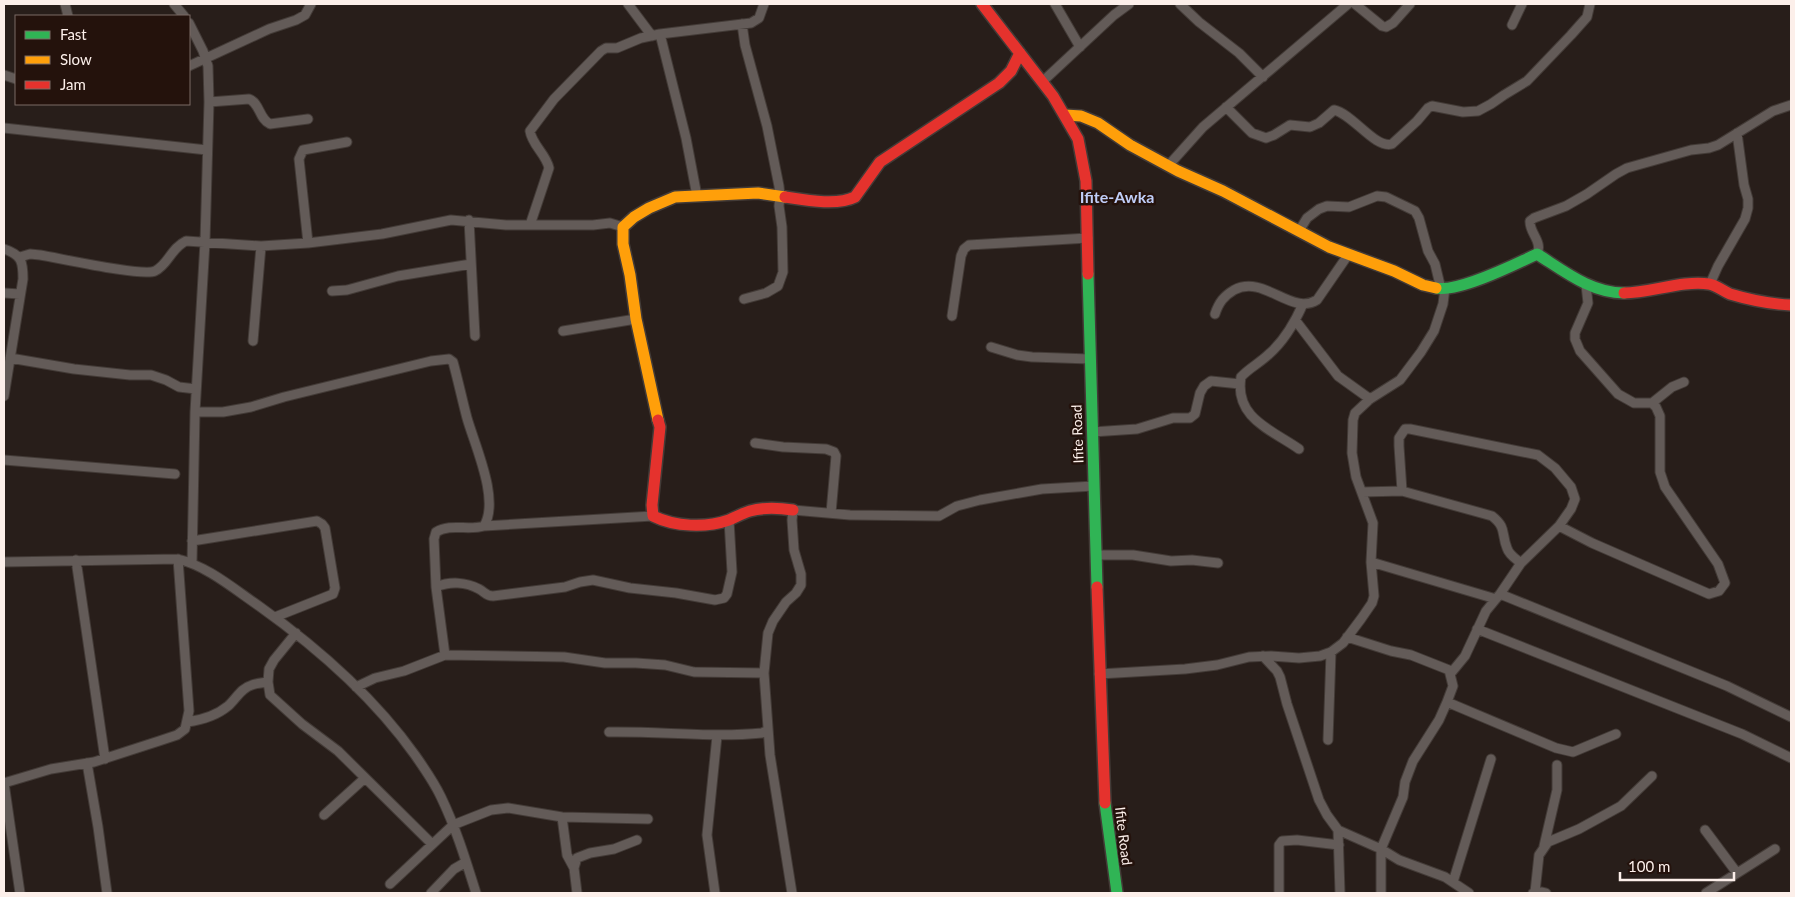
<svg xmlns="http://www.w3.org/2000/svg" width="1795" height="897" viewBox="0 0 1795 897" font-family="Lato,sans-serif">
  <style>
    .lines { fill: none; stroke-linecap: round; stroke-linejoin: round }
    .street-casing { stroke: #433b37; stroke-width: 11 }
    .fast-casing { stroke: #433b37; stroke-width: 14 }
    .slow-casing { stroke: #433b37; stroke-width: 14 }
    .jam-casing { stroke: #433b37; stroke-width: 14 }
    .street { stroke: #635b58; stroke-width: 9 }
    .fast { stroke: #30b455; stroke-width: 11 }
    .slow { stroke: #ff9f0a; stroke-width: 11 }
    .jam { stroke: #e5322d; stroke-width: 11 }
    .labels { text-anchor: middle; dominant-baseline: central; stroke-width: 5; stroke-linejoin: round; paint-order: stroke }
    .street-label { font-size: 14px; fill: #fcefea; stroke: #24120c }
    .quarter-label { font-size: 16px; font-weight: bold; fill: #c0cef8; stroke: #24120c }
  </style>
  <rect width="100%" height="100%" fill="#281e1a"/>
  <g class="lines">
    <defs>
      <path id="street" d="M 65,4 L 68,16
        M 174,4 L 184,16
        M 628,4 L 652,36
        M 1055,4 L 1080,47
        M 1180,4 L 1199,22 L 1239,53 L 1263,77
        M 1355,4 L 1382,26 L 1386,27 L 1393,23 L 1410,4
        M 189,23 L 203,51 L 208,66 L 209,102 L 205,242 L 195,412 L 192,562
        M 742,24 L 745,45 L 767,126 L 779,186 L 780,196 L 779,206 L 782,227 L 783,272 L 778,286 L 766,293 L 744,299
        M 1512,25 L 1522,4
        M 660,34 L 686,138 L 697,196
        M 189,66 L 269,29 L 296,20 L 305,15 L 311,4
        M 4,75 L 16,79
        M 1042,82 L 1114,15 L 1129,4
        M 209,102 L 249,99 C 260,103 259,119 270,124 L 308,119
        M 1226,107 L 1252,133 L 1266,138 L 1274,135 L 1290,125 L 1310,127 L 1319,123 L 1334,110 C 1353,114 1375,149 1392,144 L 1417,121 L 1428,108 L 1432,106 L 1463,112 L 1478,111 L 1491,104 L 1504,95 L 1527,81 L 1571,35 L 1587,17 L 1590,4
        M 4,128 L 207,150
        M 1168,166 L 1203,127 L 1348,4
        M 469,220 L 475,336
        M 530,225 L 549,168 C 546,154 532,145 530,131 L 554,99 L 601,51 L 606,48 L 617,48 L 641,38 L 660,34 L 751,23 L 759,18 L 764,4
        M 1299,231 L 1307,218 L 1319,209 L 1327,206 L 1349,207 L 1377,196 L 1386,197 L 1415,211 L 1419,218 L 1428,251 L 1435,264 L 1441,289
        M 308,243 L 299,159 L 303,150 L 347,142
        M 4,249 C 22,255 23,262 23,279 L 4,396
        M 1537,254 C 1543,241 1529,233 1530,221 L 1534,218 L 1566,206 L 1587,194 L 1616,174 L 1627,168 L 1691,150 L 1709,148 L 1718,145 L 1773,111 L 1791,105
        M 20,257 L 30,254 L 40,255 C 59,258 143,277 155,271 C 168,265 171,248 186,241 L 261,246 L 308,243 L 382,234 L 451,220 L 506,225 L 593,225 L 610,223 L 623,227
        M 1710,284 L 1718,266 L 1745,219 L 1748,208 L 1748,199 L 1744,185 L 1737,133
        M 332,291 L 347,290 L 398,276 L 471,264
        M 4,293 L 20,294
        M 1215,314 C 1219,302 1224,296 1234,290 C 1264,274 1291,316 1317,300 L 1348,255
        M 952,316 L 961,256 L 964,249 L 969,245 L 1088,238
        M 1296,321 L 1338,376 L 1370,399
        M 563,331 L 636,319
        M 253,341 L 261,246
        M 991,347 L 1017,355 L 1032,357 L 1090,359
        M 10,358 L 74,369 L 130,375 L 151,375 L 166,380 L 179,387 L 196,389
        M 1652,403 L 1672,387 L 1684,382
        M 195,412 L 223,412 L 251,407 L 284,397 L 431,361 L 449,359 L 453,362 C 458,380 462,399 467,418 C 475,446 500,500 484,526 C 468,531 451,523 436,532 L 434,539 L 436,587 L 445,655
        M 1092,432 L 1137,429 L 1173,418 L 1190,418 L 1195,414 L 1200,393 L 1204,386 L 1211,381 L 1240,384
        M 755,443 L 783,447 L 826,449 L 834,452 L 836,456 L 831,513
        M 1299,449 C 1272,430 1234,418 1241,377 C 1249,368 1260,363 1269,354 C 1284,341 1295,322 1303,304
        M 4,460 L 175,474
        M 1402,491 L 1399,446 L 1399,438 L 1405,429 L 1410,429 L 1538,455 L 1555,468 L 1571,487 L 1575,499 L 1571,509 L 1559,526 L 1521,563 L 1500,594 L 1486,611 L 1465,656 L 1451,673
        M 1362,492 L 1402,491 L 1492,516 C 1507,528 1501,533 1507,548 C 1509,555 1516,559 1521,563
        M 484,526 L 653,516
        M 1559,526 L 1592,543 L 1709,594 L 1719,591 L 1725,583 L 1718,564 L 1665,487 L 1660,472 L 1660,416 L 1656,407 L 1652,403 L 1634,403 L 1618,394 L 1580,351 L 1575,339 L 1575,333 L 1588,303 L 1586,285
        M 192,541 L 317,521 L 322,524 L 325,528 L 335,588 L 333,594 L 275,617
        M 1096,555 L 1133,555 L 1171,561 L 1192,560 L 1218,563
        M 76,560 L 105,759
        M 4,562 L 178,559 C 207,566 234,589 259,606 C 318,648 373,696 415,755 C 424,768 434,782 441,797 C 456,828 466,861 476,893
        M 1371,562 L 1496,599
        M 436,587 C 450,581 466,582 479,589 C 485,592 486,596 493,596 L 565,587 L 580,582 L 593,580 L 630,588 L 676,593 L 715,600 L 724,598 L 727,594 L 732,572 L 729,520
        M 1500,594 L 1727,686 L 1791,717
        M 1477,629 L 1742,734 L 1791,758
        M 296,633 L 274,660 L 269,669 L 268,682 L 270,695 L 302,724 L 338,751 L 432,844
        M 1347,637 L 1391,651 L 1411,655 L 1449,670 L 1453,686 L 1447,702 L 1439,720 L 1413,761 L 1405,782 L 1403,797 L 1381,849 L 1381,893
        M 1263,656 L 1277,671 L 1280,677 L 1287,704 L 1319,800 L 1327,815 L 1338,830 L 1381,849 L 1399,860 L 1445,877 L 1469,893
        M 764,673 L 768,633 L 773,621 L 786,602 L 796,593 L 801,585 L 801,574 L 794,550 L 792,520 L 793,510 L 850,515 L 939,516 L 957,506 L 980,500 L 1042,489 L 1094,486
        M 1099,674 L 1185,669 L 1217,665 L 1249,657 L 1271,656 L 1299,658 L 1320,656 L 1331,652 L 1343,643 L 1361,619 L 1372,603 L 1374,596 L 1371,562 L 1373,523 L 1356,477 L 1352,453 L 1353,420 L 1355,413 L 1370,399 L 1400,380 L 1421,352 L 1434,331 L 1443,304 L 1445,288
        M 356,687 L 375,678 L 404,671 L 445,655 L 564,657 L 605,663 L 636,663 L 665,665 L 694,672 L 764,673 L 770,755 L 792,893
        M 1447,702 L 1556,748 L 1573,752 L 1616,734
        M 187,722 C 202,720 216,716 228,706 C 236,699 241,688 252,685 C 257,683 263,683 268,682
        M 609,732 C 661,731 711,738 762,733 L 768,730
        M 1328,740 L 1331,652
        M 87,763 L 98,827 L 107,893
        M 4,783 L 51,769 L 94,762 L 159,741 L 177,735 L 185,729 L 189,711 L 178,559
        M 4,783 L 20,893
        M 324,815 L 365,778
        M 562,817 L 567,855 L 574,868
        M 1338,830 L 1340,893
        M 1705,830 L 1737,873
        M 1544,846 L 1557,790 L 1557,765
        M 1453,882 L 1491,759
        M 390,884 L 453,825 L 491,810 L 508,808 L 562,817 L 648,819
        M 1535,892 L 1539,855 L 1548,842 L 1579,829 L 1621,806 L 1652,776
        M 431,893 L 454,869 L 466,862
        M 577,893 L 574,868 L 577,858 L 590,853 L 614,849 L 637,840
        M 715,893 L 707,835 L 717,736
        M 1279,893 L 1279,845 L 1282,841 L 1297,840 L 1339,845
        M 1533,893 L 1542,892 L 1546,893
        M 1706,893 L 1775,849"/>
      <path id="fast" d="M 1088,274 L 1097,587
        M 1436,288 C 1458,293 1516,264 1537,254 C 1564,271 1591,293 1624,293
        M 1105,803 L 1117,893"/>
      <path id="slow" d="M 1065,115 L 1081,116 L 1098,123 L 1130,145 L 1178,171 L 1223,191 L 1329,247 L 1394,271 L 1423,285 L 1436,288
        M 658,420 L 636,319 L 630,275 L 623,244 L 623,227 L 634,217 L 649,208 L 675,197 L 758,193 L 785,197"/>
      <path id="jam" d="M 982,4 L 1053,96 L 1078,139 L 1086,181 L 1088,274
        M 785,197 C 805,200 837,206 855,197 L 880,162 L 999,83 L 1011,71 L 1020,53
        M 1624,293 C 1651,293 1682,280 1709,284 C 1716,285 1723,291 1730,294 C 1750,300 1770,304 1791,305
        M 658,420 L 660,427 L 652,505 L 653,516 C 675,527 706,528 729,520 C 736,517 743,513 750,511 C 764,507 779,508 793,510
        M 1097,587 L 1105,803"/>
    </defs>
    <!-- street casing -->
    <use href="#street" class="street-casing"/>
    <!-- fast casing -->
    <use href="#fast" class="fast-casing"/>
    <!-- slow casing -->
    <use href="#slow" class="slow-casing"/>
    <!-- jam casing -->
    <use href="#jam" class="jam-casing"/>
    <!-- street -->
    <use href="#street" class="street"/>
    <!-- fast -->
    <use href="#fast" class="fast"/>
    <!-- slow -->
    <use href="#slow" class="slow"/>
    <!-- jam -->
    <use href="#jam" class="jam"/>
  </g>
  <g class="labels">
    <!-- street labels -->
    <g class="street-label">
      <text transform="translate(1077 434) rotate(-92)">Ifite Road</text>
      <text transform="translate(1124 836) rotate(83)">Ifite Road</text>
    </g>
    <!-- quarter labels -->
    <g class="quarter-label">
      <text x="1117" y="196">Ifite-Awka</text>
    </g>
  </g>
  <!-- border -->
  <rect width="1795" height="897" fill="none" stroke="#fcefea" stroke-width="10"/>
  <!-- legend -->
  <rect x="15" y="15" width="175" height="90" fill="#24120c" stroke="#7a6a65"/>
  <rect x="25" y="31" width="25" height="8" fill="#30b455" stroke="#7a6a65"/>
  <text x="60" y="40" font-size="15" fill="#fcefea">Fast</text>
  <rect x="25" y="56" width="25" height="8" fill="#ff9f0a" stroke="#7a6a65"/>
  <text x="60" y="65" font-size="15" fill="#fcefea">Slow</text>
  <rect x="25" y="81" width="25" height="8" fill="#e5322d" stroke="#7a6a65"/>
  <text x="60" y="90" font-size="15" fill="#fcefea">Jam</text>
  <!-- scale -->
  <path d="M1620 872v8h114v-8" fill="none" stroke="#fcefea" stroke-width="2.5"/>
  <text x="1628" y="872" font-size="15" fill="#fcefea" stroke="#24120c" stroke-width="4" paint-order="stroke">100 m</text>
</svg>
